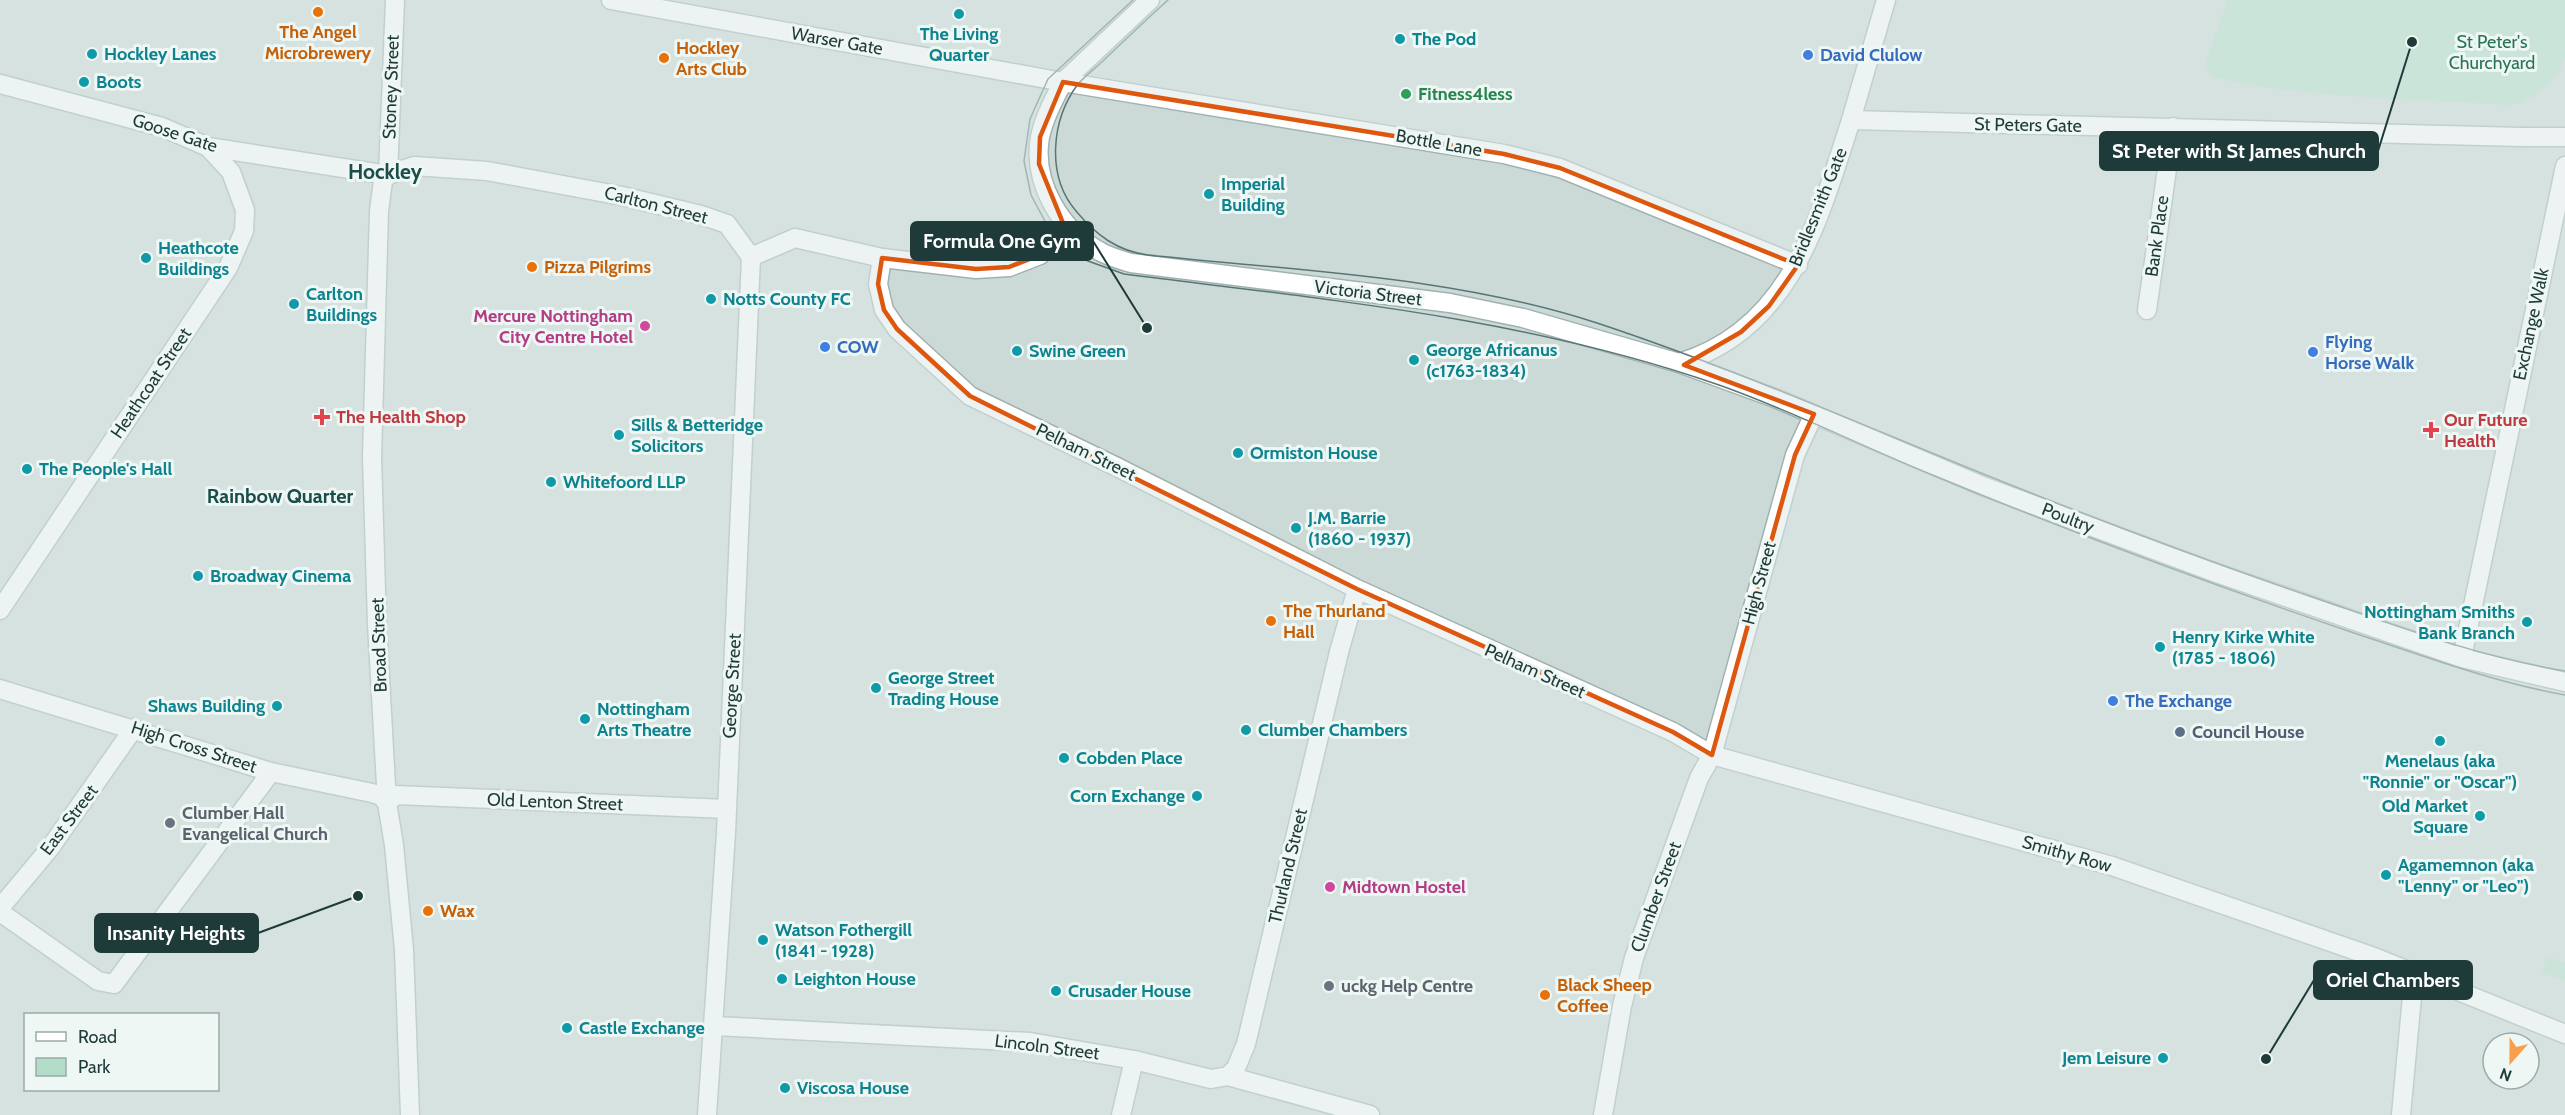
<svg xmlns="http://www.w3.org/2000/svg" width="2565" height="1115" viewBox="0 0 2565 1115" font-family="Cabin,sans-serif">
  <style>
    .built { fill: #ccdad7; fill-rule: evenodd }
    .green { fill: #b4ddc9 }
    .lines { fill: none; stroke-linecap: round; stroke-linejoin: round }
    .pedestrian-casing { stroke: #a0b2af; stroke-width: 21 }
    .minor-casing { stroke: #a0b2af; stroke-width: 21 }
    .tertiary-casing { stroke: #a0b2af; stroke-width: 21 }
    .pedestrian { stroke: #fff; stroke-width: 18 }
    .minor { stroke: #fff; stroke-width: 18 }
    .tertiary { stroke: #fff; stroke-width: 18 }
    .tram { stroke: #587675; stroke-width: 1.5 }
    .marked { fill: none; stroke: #de570e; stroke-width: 4.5; stroke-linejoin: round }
    .food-dot { fill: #e8710a; stroke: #eef7f4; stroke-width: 2 }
    .culture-dot { fill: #0f9aa8; stroke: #eef7f4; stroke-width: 2 }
    .shop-dot { fill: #3f7fe0; stroke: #eef7f4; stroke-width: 2 }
    .leisure-dot { fill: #2e9e5b; stroke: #eef7f4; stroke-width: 2 }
    .hotel-dot { fill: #d1479c; stroke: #eef7f4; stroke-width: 2 }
    .health-dot { fill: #e0444e; stroke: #eef7f4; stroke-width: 2 }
    .service-dot { fill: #5c6f8a; stroke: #eef7f4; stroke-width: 2 }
    .worship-dot { fill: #6b7280; stroke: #eef7f4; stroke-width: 2 }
    .labels { text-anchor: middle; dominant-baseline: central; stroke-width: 6; stroke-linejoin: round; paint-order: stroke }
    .food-label { font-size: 18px; font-weight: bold; fill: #c56008; stroke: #eef7f4; text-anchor: start }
    .culture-label { font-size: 18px; font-weight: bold; fill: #0d838f; stroke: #eef7f4; text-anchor: start }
    .street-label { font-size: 18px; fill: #1e3a39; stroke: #eef7f4 }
    .park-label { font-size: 18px; fill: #277356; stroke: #eef7f4 }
    .shop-label { font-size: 18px; font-weight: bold; fill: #366cbe; stroke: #eef7f4; text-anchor: start }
    .leisure-label { font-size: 18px; font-weight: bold; fill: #27864d; stroke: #eef7f4; text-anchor: start }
    .hotel-label { font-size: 18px; font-weight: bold; fill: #b23c85; stroke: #eef7f4; text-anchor: end }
    .health-label { font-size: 18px; font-weight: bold; fill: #be3a42; stroke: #eef7f4; text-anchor: start }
    .service-label { font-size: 18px; font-weight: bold; fill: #4e5e75; stroke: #eef7f4; text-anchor: start }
    .worship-label { font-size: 18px; font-weight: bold; fill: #5b616d; stroke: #eef7f4; text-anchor: start }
    .neighbourhood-label { font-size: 20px; font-weight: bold; fill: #1a4d4c; stroke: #eef7f4 }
    .quarter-label { font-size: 21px; font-weight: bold; fill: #1a4d4c; stroke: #eef7f4 }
    .leader { fill: none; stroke: #1e3a39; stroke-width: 2 }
    .callout-dot { fill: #1e3a39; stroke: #eef7f4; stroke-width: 2 }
    .callout { fill: #1e3a39; stroke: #1e3a39; stroke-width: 2 }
    .callout-label { font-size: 20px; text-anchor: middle; font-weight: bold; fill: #fff }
  </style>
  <rect width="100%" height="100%" fill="#ddeae7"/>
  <!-- built -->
  <path class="built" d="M 0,0 L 2565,0 L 2565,1115 L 0,1115 ZM 26,1014 L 218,1014 L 218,1090 L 26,1090 ZM 2493,1043 L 2529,1043 L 2529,1079 L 2493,1079 Z"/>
  <!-- green -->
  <path class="green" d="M 2228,0 L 2565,0 C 2565,17 2565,41 2565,58 C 2558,80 2532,102 2509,105 C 2410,98 2309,99 2212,77 L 2204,67 Z
    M 2547,957 L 2565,963 L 2565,981 L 2542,973 Z"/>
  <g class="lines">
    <defs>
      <path id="pedestrian" d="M 1063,82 L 1504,154 L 1560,168 L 1798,265
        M 1851,120 L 1886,0
        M 2521,137 L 2565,137
        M 208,147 L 388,175
        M 882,258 L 878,284 L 884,310 L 897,329 L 970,396 L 1117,467 L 1357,589 L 1673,732 L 1712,755 L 2112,866 L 2374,957 L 2565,1034
        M 1679,363 L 1775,398 L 1985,487 L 2214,572 L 2462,658 L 2565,682
        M 1339,652 L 1357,589
        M 2462,658 L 2565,166
        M 1228,1076 L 1370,1115
        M 1121,1115 L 1134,1060
        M 1603,1115 L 1622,1006 L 1634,958 L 1699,778 L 1712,755 L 1795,455 L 1814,414
        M 2401,1115 L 2414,975"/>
      <path id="minor" d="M 395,0 L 388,175 L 383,181 L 379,211 L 372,457 L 377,624 L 387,803 L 394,845 L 404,950 L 410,1115
        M 1063,82 C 1054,99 1044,118 1040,137 C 1032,183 1061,231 1101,252 C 1110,257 1121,260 1131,263 L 1450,303 L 1523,318 L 1679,363 C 1791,330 1819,219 1851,120 L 2521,137
        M 0,84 L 162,127 L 208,147 L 231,172 L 245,210 L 244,231 L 228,268 L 0,610
        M 388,175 L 414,166 L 487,171 L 622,196 L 701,215 L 727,224 L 751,257
        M 751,257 L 795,238 L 882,258 L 976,269 L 1009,267 L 1040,255 L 1055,240 L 1063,223
        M 2147,310 L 2173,127
        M 0,689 L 271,772 L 372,793 L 381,796 L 387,803
        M 387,803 L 396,795 L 727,809
        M 0,908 L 50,848 L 134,728
        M 0,912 L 98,981 L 114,984 L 271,772
        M 715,1026 L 1030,1042 L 1134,1060 L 1211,1079 L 1228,1076 L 1236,1068 L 1246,1044 L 1339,652
        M 707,1115 L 726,833 L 751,257"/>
      <path id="tertiary" d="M 611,0 L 1063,82 L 1150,0"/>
    </defs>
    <!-- pedestrian casing -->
    <use href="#pedestrian" class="pedestrian-casing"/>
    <!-- minor casing -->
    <use href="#minor" class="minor-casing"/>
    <!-- tertiary casing -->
    <use href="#tertiary" class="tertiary-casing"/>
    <!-- pedestrian -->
    <use href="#pedestrian" class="pedestrian"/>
    <!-- minor -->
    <use href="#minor" class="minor"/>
    <!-- tertiary -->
    <use href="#tertiary" class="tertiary"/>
    <!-- tram -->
    <path class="tram" d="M 1133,0 L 1048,79 L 1030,119 L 1024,161 L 1031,195 L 1055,240 L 1088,261 L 1124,274 C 1328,300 1523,317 1719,385 C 1793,411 1863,447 1935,476 C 2073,533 2213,585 2354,633 C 2424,656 2493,682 2565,695
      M 1168,0 C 1147,19 1126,39 1105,59 C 1097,67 1086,75 1078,84 C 1051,120 1046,176 1076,211 C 1096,235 1117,251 1148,255 C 1298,271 1453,276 1597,323 C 1730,367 1857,423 1986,475 C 2095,519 2204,560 2315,598 C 2397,626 2479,657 2565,671"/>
  </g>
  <!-- marked area -->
  <path d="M0 0H2565V1115H0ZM 1063,82 L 1504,154 L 1560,168 L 1798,265 L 1769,306 L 1741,332 L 1684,365 L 1814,414 L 1795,455 L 1712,755 L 1673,732 L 1357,589 L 970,396 L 897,329 L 884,310 L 878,284 L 882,258 L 976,269 L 1009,267 L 1040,255 L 1063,223 L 1039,164 L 1040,137 Z" fill="#ddeae7" fill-opacity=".55" fill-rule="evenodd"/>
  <path class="marked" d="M 1063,82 L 1504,154 L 1560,168 L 1798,265 L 1769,306 L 1741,332 L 1684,365 L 1814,414 L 1795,455 L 1712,755 L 1673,732 L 1357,589 L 970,396 L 897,329 L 884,310 L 878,284 L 882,258 L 976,269 L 1009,267 L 1040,255 L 1063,223 L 1039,164 L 1040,137 Z"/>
  <!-- markers -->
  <g class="food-dot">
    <circle cx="318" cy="12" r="6"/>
    <circle cx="664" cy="58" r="6"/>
    <circle cx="532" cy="267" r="6"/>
    <circle cx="1271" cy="621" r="6"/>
    <circle cx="428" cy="911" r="6"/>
    <circle cx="1545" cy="995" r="6"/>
  </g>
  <g class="culture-dot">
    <circle cx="959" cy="14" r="6"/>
    <circle cx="1400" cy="39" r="6"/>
    <circle cx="92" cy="54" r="6"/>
    <circle cx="84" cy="82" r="6"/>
    <circle cx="1209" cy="194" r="6"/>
    <circle cx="146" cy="258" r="6"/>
    <circle cx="711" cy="299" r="6"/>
    <circle cx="294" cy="304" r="6"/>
    <circle cx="1017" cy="351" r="6"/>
    <circle cx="1414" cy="360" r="6"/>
    <circle cx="619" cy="435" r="6"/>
    <circle cx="1238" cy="453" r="6"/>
    <circle cx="27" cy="469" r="6"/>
    <circle cx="551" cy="482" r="6"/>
    <circle cx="1296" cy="528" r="6"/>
    <circle cx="198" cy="576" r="6"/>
    <circle cx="2527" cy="622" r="6"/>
    <circle cx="2160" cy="647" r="6"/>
    <circle cx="876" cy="688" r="6"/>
    <circle cx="277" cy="706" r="6"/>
    <circle cx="585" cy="719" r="6"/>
    <circle cx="1246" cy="730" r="6"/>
    <circle cx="2440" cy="741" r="6"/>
    <circle cx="1064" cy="758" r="6"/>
    <circle cx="1197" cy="796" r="6"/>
    <circle cx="2480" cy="816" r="6"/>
    <circle cx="2386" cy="875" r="6"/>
    <circle cx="763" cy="940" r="6"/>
    <circle cx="782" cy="979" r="6"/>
    <circle cx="1056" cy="991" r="6"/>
    <circle cx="567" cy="1028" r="6"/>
    <circle cx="2163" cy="1058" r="6"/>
    <circle cx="785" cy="1088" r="6"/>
  </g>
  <g class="shop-dot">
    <circle cx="1808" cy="55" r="6"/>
    <circle cx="825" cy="347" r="6"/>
    <circle cx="2313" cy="352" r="6"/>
    <circle cx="2113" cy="701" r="6"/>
  </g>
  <circle class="leisure-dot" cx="1406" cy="94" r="6"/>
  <g class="hotel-dot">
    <circle cx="645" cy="326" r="6"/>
    <circle cx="1330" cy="887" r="6"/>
  </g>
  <g class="health-dot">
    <path d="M319 408h6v6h6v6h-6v6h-6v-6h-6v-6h6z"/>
    <path d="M2428 421h6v6h6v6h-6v6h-6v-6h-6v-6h6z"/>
  </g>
  <circle class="service-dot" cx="2180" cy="732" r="6"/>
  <g class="worship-dot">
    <circle cx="170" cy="823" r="6"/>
    <circle cx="1329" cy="986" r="6"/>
  </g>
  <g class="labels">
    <!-- food labels -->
    <g class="food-label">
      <text x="318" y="32" text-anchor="middle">The Angel<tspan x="318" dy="21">Microbrewery</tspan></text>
      <text x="676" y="48">Hockley<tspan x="676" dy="21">Arts Club</tspan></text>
      <text x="544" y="267">Pizza Pilgrims</text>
      <text x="1283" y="611">The Thurland<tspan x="1283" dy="21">Hall</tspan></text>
      <text x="440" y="911">Wax</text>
      <text x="1557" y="985">Black Sheep<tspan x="1557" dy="21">Coffee</tspan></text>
    </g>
    <!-- culture labels -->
    <g class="culture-label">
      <text x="959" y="34" text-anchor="middle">The Living<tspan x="959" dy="21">Quarter</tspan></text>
      <text x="1412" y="39">The Pod</text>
      <text x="104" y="54">Hockley Lanes</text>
      <text x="96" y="82">Boots</text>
      <text x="1221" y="184">Imperial<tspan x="1221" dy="21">Building</tspan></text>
      <text x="158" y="248">Heathcote<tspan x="158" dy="21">Buildings</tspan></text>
      <text x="306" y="294">Carlton<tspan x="306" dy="21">Buildings</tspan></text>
      <text x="723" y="299">Notts County FC</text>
      <text x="1426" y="350">George Africanus<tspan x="1426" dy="21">(c1763-1834)</tspan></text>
      <text x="1029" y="351">Swine Green</text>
      <text x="631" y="425">Sills &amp; Betteridge<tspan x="631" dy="21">Solicitors</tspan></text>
      <text x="1250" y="453">Ormiston House</text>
      <text x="39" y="469">The People's Hall</text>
      <text x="563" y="482">Whitefoord LLP</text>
      <text x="1308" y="518">J.M. Barrie<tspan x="1308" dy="21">(1860 - 1937)</tspan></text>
      <text x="210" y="576">Broadway Cinema</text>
      <text x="2515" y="612" text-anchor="end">Nottingham Smiths<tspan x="2515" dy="21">Bank Branch</tspan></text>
      <text x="2172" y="637">Henry Kirke White<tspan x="2172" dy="21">(1785 - 1806)</tspan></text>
      <text x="888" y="678">George Street<tspan x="888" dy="21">Trading House</tspan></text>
      <text x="265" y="706" text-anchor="end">Shaws Building</text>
      <text x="597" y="709">Nottingham<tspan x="597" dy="21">Arts Theatre</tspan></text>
      <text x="1258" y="730">Clumber Chambers</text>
      <text x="1076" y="758">Cobden Place</text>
      <text x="2440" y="761" text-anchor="middle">Menelaus (aka<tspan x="2440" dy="21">"Ronnie" or "Oscar")</tspan></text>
      <text x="1185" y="796" text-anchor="end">Corn Exchange</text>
      <text x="2468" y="806" text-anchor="end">Old Market<tspan x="2468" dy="21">Square</tspan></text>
      <text x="2398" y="865">Agamemnon (aka<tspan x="2398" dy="21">"Lenny" or "Leo")</tspan></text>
      <text x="775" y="930">Watson Fothergill<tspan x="775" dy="21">(1841 - 1928)</tspan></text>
      <text x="794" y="979">Leighton House</text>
      <text x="1068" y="991">Crusader House</text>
      <text x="579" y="1028">Castle Exchange</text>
      <text x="2151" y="1058" text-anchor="end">Jem Leisure</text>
      <text x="797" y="1088">Viscosa House</text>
    </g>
    <!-- street labels -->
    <g class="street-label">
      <text transform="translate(837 41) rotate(10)">Warser Gate</text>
      <text transform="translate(391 87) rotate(-88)">Stoney Street</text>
      <text transform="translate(2028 125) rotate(1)">St Peters Gate</text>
      <text transform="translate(175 133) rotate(18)">Goose Gate</text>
      <text transform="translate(1439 143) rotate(10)">Bottle Lane</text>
      <text transform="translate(656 205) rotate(14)">Carlton Street</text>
      <text transform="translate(1818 207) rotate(-68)">Bridlesmith Gate</text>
      <text transform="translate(2157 236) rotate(-82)">Bank Place</text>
      <text transform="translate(1368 293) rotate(7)">Victoria Street</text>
      <text transform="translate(2531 324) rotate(-78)">Exchange Walk</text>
      <text transform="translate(151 383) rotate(-56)">Heathcoat Street</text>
      <text transform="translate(1086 452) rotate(26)">Pelham Street</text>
      <text transform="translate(2068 518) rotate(21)">Poultry</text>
      <text transform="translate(1759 583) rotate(-75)">High Street</text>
      <text transform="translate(379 645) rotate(-92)">Broad Street</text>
      <text transform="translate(1535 671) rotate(24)">Pelham Street</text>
      <text transform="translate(732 686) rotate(-87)">George Street</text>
      <text transform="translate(194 747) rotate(18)">High Cross Street</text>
      <text transform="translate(555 802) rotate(2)">Old Lenton Street</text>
      <text transform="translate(69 820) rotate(-53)">East Street</text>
      <text transform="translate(2067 854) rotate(16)">Smithy Row</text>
      <text transform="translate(1288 866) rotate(-77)">Thurland Street</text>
      <text transform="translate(1656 897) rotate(-70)">Clumber Street</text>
      <text transform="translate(1047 1047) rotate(7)">Lincoln Street</text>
    </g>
    <!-- park labels -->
    <g class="park-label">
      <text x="2492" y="42">St Peter's<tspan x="2492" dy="21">Churchyard</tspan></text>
    </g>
    <!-- shop labels -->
    <g class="shop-label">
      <text x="1820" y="55">David Clulow</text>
      <text x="2325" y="342">Flying<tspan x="2325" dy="21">Horse Walk</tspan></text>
      <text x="837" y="347">COW</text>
      <text x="2125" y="701">The Exchange</text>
    </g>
    <!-- leisure labels -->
    <g class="leisure-label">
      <text x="1418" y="94">Fitness4less</text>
    </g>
    <!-- hotel labels -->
    <g class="hotel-label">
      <text x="633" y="316">Mercure Nottingham<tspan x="633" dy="21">City Centre Hotel</tspan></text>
      <text x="1342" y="887" text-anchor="start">Midtown Hostel</text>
    </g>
    <!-- health labels -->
    <g class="health-label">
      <text x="336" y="417">The Health Shop</text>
      <text x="2444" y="420">Our Future<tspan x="2444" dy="21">Health</tspan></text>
    </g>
    <!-- service labels -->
    <g class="service-label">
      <text x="2192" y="732">Council House</text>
    </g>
    <!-- worship labels -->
    <g class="worship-label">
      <text x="182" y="813">Clumber Hall<tspan x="182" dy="21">Evangelical Church</tspan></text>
      <text x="1341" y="986">uckg Help Centre</text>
    </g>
    <!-- neighbourhood labels -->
    <g class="neighbourhood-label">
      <text x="280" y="496">Rainbow Quarter</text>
    </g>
    <!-- quarter labels -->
    <g class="quarter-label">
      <text x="385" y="171">Hockley</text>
    </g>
  </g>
  <!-- callouts -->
  <path class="leader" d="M2412 42L2378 151M1147 328L1093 241M358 896L258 933M2266 1059L2314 980"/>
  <g class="callout-dot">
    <circle cx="2412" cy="42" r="6"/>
    <circle cx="1147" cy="328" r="6"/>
    <circle cx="358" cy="896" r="6"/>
    <circle cx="2266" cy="1059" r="6"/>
  </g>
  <g class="callout">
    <rect x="2100" y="132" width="278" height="38" rx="6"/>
    <rect x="911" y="222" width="182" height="38" rx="6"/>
    <rect x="95" y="914" width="163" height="38" rx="6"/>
    <rect x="2314" y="961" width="158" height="38" rx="6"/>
  </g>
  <g class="callout-label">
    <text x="2239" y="158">St Peter with St James Church</text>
    <text x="1002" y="248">Formula One Gym</text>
    <text x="176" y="940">Insanity Heights</text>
    <text x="2393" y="987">Oriel Chambers</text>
  </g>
  <!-- legend -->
  <rect x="24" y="1013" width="195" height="78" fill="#eef7f4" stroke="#9baba9" stroke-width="1.5"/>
  <rect x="36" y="1032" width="30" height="9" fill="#ffffff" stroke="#9baba9" stroke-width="1.5"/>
  <text x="78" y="1043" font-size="18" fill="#1e3a39">Road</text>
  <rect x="36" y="1058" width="30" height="18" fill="#b4ddc9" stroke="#9baba9" stroke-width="1.5"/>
  <text x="78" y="1073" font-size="18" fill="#1e3a39">Park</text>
  <!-- north arrow -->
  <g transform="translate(2511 1061) rotate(201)"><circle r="28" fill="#eef7f4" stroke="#9baba9" stroke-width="1.5"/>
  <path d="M0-4.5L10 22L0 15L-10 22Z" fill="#f99f4c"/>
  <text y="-9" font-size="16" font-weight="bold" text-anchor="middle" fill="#1e3a39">N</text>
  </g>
</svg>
